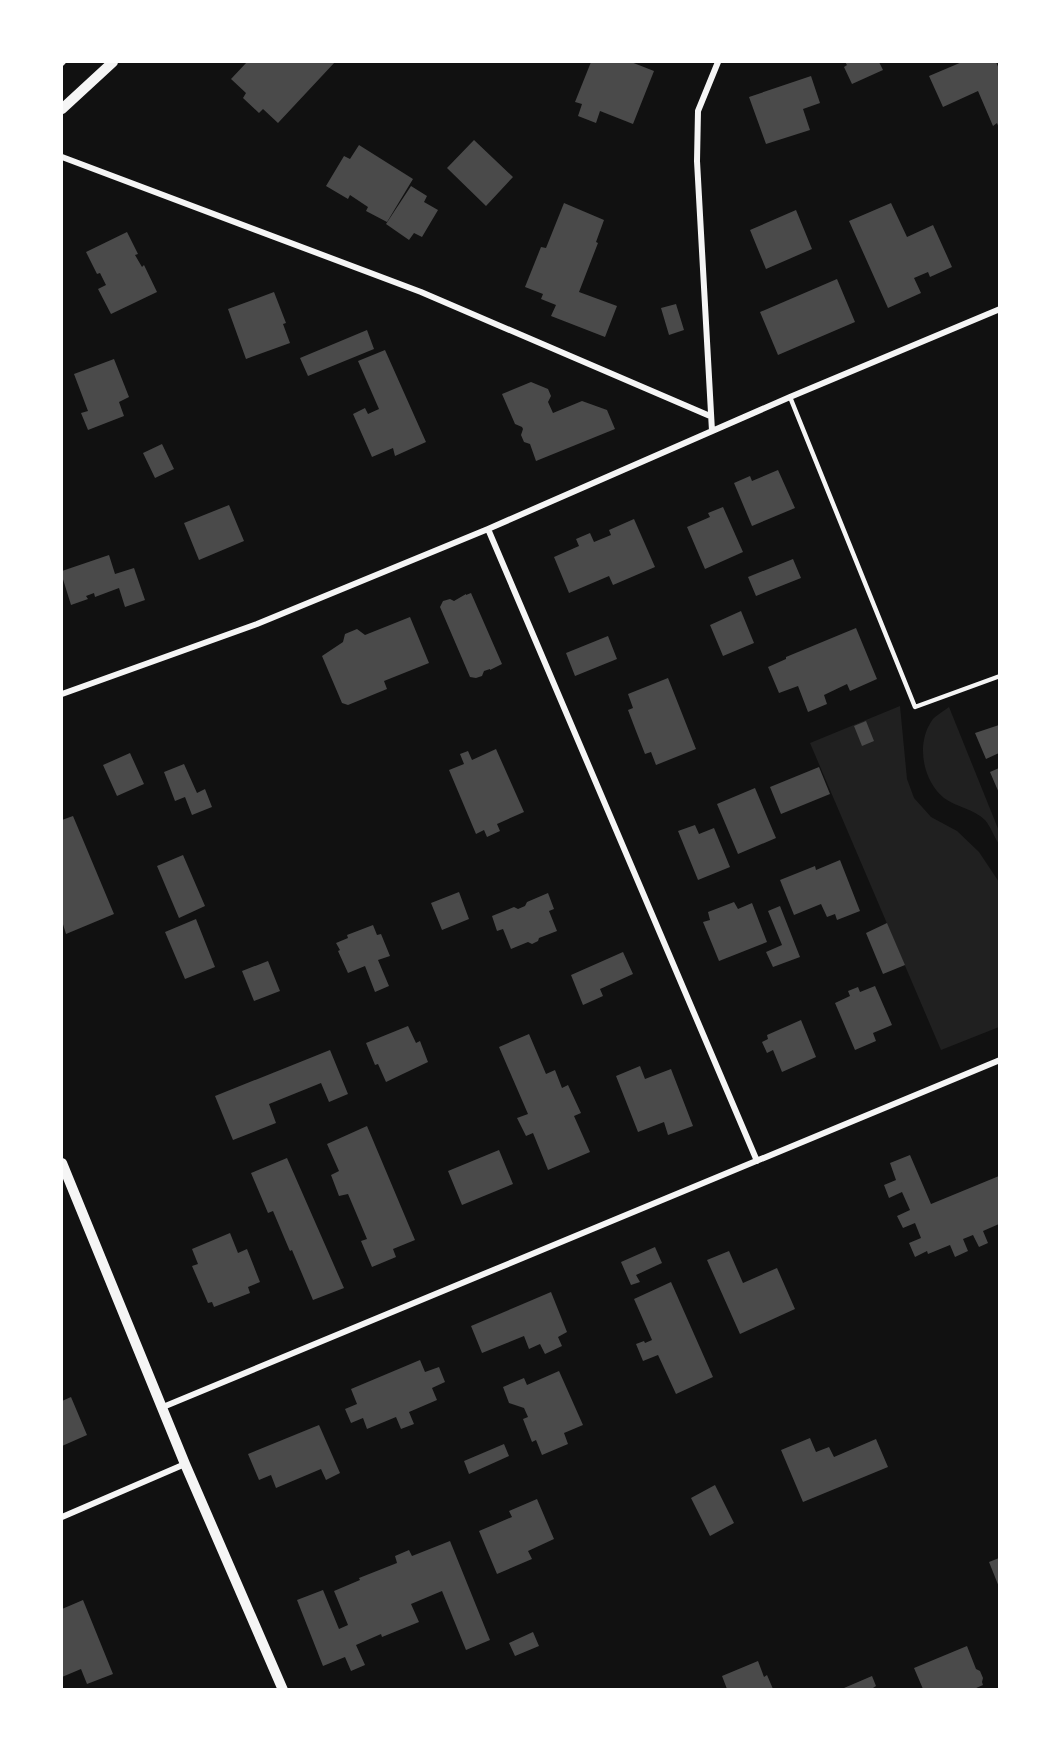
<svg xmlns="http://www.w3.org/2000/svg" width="1061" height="1751" viewBox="0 0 1061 1751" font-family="Jost,sans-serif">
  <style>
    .green { fill: #202020 }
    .building { fill: #4a4a4a }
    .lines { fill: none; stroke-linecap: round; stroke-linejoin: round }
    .path { stroke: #f5f5f5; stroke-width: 4 }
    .service { stroke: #f5f5f5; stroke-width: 4.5 }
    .minor { stroke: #f5f5f5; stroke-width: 6 }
    .tertiary { stroke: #f5f5f5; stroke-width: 10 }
  </style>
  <rect width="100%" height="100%" fill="#111"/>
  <!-- green -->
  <path class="green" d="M 900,706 L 907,779 L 914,798 L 931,817 L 957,831 L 979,852 L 999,882 L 999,1027 L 941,1050 L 810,743 Z
    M 949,707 L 999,831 L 999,844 C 994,837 991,827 985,820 C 974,809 956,807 944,798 C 923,781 916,745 931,722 C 934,716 943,712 949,707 Z"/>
  <!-- building -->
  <path class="building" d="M 247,62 L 335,62 L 278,123 L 263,109 L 259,113 L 243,98 L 246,93 L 231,79 Z
    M 591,62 L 631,62 L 654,71 L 633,124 L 600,111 L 596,123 L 578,116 L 582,104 L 575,102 Z
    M 845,62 L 879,62 L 883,70 L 852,84 L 844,67 L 847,65 Z
    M 962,62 L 996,62 L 999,69 L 999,128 L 997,123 L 993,126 L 978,91 L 943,107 L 929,76 Z
    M 811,76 L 820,103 L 803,109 L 810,130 L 766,144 L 749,97 Z
    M 474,140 L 513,177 L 486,206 L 447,168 Z
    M 359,145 L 413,179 L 387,222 L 366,211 L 368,207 L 350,195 L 348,199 L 326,186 L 344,156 L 350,159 Z
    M 411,186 L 427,196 L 424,202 L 438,210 L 422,237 L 414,233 L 409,240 L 386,224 Z
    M 564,203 L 604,220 L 596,242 L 598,243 L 579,292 L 617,306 L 605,337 L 551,316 L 556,305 L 541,299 L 543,294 L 525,287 L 541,247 L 546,248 Z
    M 891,203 L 907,237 L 933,225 L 952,267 L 930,277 L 928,272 L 914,278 L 921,293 L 888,308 L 849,221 Z
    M 796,210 L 812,249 L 766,269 L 750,230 Z
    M 127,232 L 138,254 L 135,255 L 142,267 L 144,265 L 157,292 L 111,314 L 98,289 L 106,285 L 100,273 L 97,274 L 86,252 Z
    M 837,279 L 855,322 L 778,355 L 760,312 Z
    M 274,292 L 286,323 L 283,324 L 290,343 L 246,359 L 228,309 Z
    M 676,304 L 684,330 L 669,335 L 661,308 Z
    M 367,330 L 374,349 L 308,376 L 300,358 Z
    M 385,350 L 426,442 L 395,456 L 393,448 L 372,457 L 353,414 L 365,408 L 368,414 L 379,409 L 358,361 Z
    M 114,359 L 129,397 L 119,402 L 124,416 L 88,430 L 81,413 L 88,411 L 74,374 Z
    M 531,382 L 548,389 L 551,396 L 548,402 L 553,413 L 582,401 L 607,410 L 615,429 L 536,461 L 530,444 L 524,442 L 521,435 L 523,429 L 522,427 L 515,424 L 502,394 Z
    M 162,444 L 174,469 L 155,478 L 143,453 Z
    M 778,470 L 795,508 L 752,526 L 734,483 L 750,476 L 752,481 Z
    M 229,505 L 244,541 L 199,560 L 184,523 Z
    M 723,507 L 743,552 L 705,569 L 687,527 L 710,517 L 708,513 Z
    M 634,519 L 655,567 L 613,585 L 609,576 L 569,593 L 554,557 L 579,546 L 576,539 L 590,533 L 594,542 L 611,535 L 609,530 Z
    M 109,555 L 115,574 L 134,568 L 145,600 L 125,607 L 119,588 L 95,597 L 94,593 L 86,596 L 88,599 L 71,605 L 62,576 L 62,571 Z
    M 793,559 L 801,578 L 756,596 L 748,577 Z
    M 471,593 L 502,664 L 490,670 L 490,669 L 484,671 L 482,676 L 476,678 L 470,677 L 440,607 L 443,601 L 450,599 L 454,601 L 466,594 L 466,595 Z
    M 741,611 L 754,643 L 723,656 L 710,625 Z
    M 410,617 L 429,663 L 384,681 L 387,689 L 348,705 L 342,703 L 322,656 L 343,642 L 345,634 L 357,629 L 365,635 Z
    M 856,628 L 877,679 L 850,691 L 847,684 L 824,695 L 827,704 L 808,712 L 798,686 L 779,693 L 768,667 L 786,659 L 786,657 Z
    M 608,636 L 617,659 L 575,676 L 566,653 Z
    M 668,678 L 696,749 L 656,765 L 651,752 L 645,754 L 636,731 L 628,710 L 633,708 L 628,694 Z
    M 866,721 L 874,741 L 862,746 L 854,726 Z
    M 999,725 L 999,753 L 986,759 L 975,733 Z
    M 496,749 L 524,812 L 497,824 L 500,831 L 487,837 L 484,830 L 476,834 L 449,770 L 464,764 L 460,754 L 468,751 L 472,760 Z
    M 130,753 L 144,784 L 117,796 L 103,765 Z
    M 184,764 L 197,793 L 205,789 L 212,807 L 192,815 L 185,797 L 175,801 L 164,772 Z
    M 819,767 L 830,794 L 781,814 L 770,787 Z
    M 999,768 L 999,793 L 990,772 Z
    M 755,788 L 776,838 L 738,854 L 717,804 Z
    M 73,816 L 114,914 L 66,934 L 62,921 L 62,820 Z
    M 695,825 L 699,834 L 714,828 L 730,867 L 698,880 L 678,831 Z
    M 183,855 L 205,906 L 179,918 L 157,866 Z
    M 840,860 L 860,911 L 837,920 L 835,914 L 827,917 L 821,904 L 794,915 L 780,880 L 815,866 L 816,870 Z
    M 459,892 L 469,919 L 442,930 L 431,903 Z
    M 548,893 L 554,909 L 549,911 L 557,931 L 539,938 L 538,941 L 532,944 L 528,942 L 511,949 L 503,929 L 497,931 L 492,916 L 514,907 L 518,909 L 525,906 L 527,902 Z
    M 734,902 L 738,909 L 752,903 L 767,942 L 719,961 L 703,922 L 710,920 L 708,912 Z
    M 780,906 L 800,957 L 773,967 L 766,952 L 782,945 L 768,911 Z
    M 196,919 L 215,967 L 185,979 L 165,932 Z
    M 887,923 L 905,965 L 883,974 L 866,933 Z
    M 373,925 L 377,935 L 381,934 L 390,956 L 378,960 L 389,986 L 375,992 L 365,966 L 348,973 L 338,951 L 340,950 L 336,943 L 348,938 L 347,935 Z
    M 623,952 L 633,974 L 600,989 L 603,996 L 583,1005 L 571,975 Z
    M 268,961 L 280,991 L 254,1001 L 242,971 Z
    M 875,986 L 892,1025 L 873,1033 L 876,1041 L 855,1050 L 835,1003 L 850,996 L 848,991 L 858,987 L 860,992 Z
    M 801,1020 L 816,1057 L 782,1072 L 773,1050 L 767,1053 L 762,1042 L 768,1039 L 767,1035 Z
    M 408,1026 L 416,1043 L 420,1041 L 428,1062 L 386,1082 L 378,1064 L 375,1065 L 366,1043 Z
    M 529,1034 L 546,1074 L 555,1070 L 562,1088 L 568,1085 L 581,1113 L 574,1116 L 590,1152 L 548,1170 L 533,1133 L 526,1136 L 517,1118 L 528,1114 L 499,1047 Z
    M 330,1050 L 348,1094 L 329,1102 L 321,1083 L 269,1104 L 276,1123 L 233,1140 L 215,1096 Z
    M 640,1066 L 645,1079 L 671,1069 L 693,1126 L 668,1135 L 664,1122 L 638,1132 L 616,1076 Z
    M 367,1126 L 415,1240 L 393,1249 L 396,1257 L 372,1267 L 361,1241 L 367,1239 L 348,1194 L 339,1196 L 331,1175 L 339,1171 L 327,1144 Z
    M 499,1150 L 513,1184 L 462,1205 L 448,1171 Z
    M 910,1155 L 931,1204 L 999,1176 L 999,1224 L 983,1231 L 988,1243 L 979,1247 L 973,1235 L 963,1239 L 968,1251 L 955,1257 L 950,1245 L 928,1254 L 927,1251 L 915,1257 L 909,1243 L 921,1238 L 915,1223 L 903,1228 L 897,1216 L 910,1210 L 902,1192 L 889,1198 L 884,1185 L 896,1180 L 890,1163 Z
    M 287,1158 L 344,1288 L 313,1300 L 292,1250 L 290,1251 L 289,1249 L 273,1211 L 268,1213 L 251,1173 Z
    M 230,1233 L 238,1253 L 247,1249 L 260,1282 L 248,1287 L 250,1293 L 214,1307 L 212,1302 L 208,1303 L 192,1266 L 198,1264 L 192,1249 Z
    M 655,1247 L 662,1263 L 636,1275 L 640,1282 L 631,1285 L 621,1262 Z
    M 729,1251 L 743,1283 L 777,1268 L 795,1309 L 740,1334 L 707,1260 Z
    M 671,1282 L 713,1377 L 676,1394 L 658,1355 L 643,1361 L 636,1344 L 644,1341 L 645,1343 L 652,1340 L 634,1299 Z
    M 551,1292 L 567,1332 L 558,1337 L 562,1346 L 545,1354 L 540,1344 L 529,1349 L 524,1336 L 482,1353 L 471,1326 Z
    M 420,1360 L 425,1372 L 439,1367 L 445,1382 L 432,1388 L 437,1400 L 409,1412 L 414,1424 L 401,1429 L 396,1417 L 367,1429 L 363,1418 L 351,1423 L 345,1409 L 357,1404 L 351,1389 Z
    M 559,1371 L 583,1425 L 564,1433 L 568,1444 L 542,1455 L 536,1440 L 532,1442 L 523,1419 L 528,1417 L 524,1408 L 509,1403 L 503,1387 L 524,1378 L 527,1385 Z
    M 71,1397 L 87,1435 L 62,1446 L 62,1401 Z
    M 319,1425 L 340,1473 L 326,1480 L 321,1469 L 276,1488 L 271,1475 L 259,1480 L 248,1454 Z
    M 810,1438 L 816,1452 L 829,1447 L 834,1457 L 876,1439 L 888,1467 L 803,1502 L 781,1450 Z
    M 504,1444 L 509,1456 L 469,1474 L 464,1461 Z
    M 715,1485 L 734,1523 L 710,1536 L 691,1498 Z
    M 537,1499 L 554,1539 L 528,1551 L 532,1559 L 497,1574 L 479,1531 L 512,1517 L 509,1511 Z
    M 450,1541 L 490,1640 L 466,1650 L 442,1591 L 411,1604 L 419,1622 L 382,1637 L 381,1634 L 356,1645 L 365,1665 L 351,1671 L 345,1657 L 323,1666 L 297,1600 L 323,1590 L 339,1629 L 348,1625 L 334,1591 L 360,1580 L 359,1578 L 397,1563 L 395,1556 L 409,1550 L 412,1556 Z
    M 999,1558 L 999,1587 L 989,1562 Z
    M 83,1600 L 113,1674 L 87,1684 L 81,1669 L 62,1677 L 62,1609 Z
    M 533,1632 L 539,1646 L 515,1656 L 509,1643 Z
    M 967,1646 L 976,1669 L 980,1671 L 983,1678 L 982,1682 L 983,1685 L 974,1689 L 923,1689 L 914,1668 Z
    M 758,1661 L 764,1677 L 767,1675 L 773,1689 L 727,1689 L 722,1676 Z
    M 872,1676 L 876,1686 L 873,1688 L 874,1689 L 845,1689 L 844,1688 Z"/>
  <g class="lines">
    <!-- path -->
    <path class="path" d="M 62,64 L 64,62"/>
    <!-- service -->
    <path class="service" d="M 790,397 L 915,707 L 1000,676"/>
    <!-- minor -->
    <path class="minor" d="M 62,157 L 421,292 L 710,416
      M 712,431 L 697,161 L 698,111 L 718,62
      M 488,529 L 757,1161
      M 62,694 L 257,624 L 488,529 L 790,397 L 1000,309
      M 163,1407 L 1000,1060
      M 62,1517 L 185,1464"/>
    <!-- tertiary -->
    <path class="tertiary" d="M 62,109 L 113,62
      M 62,1163 L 185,1464 L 283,1690"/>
  </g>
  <!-- border -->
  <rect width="1061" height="1751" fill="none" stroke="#ffffff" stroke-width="126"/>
</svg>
